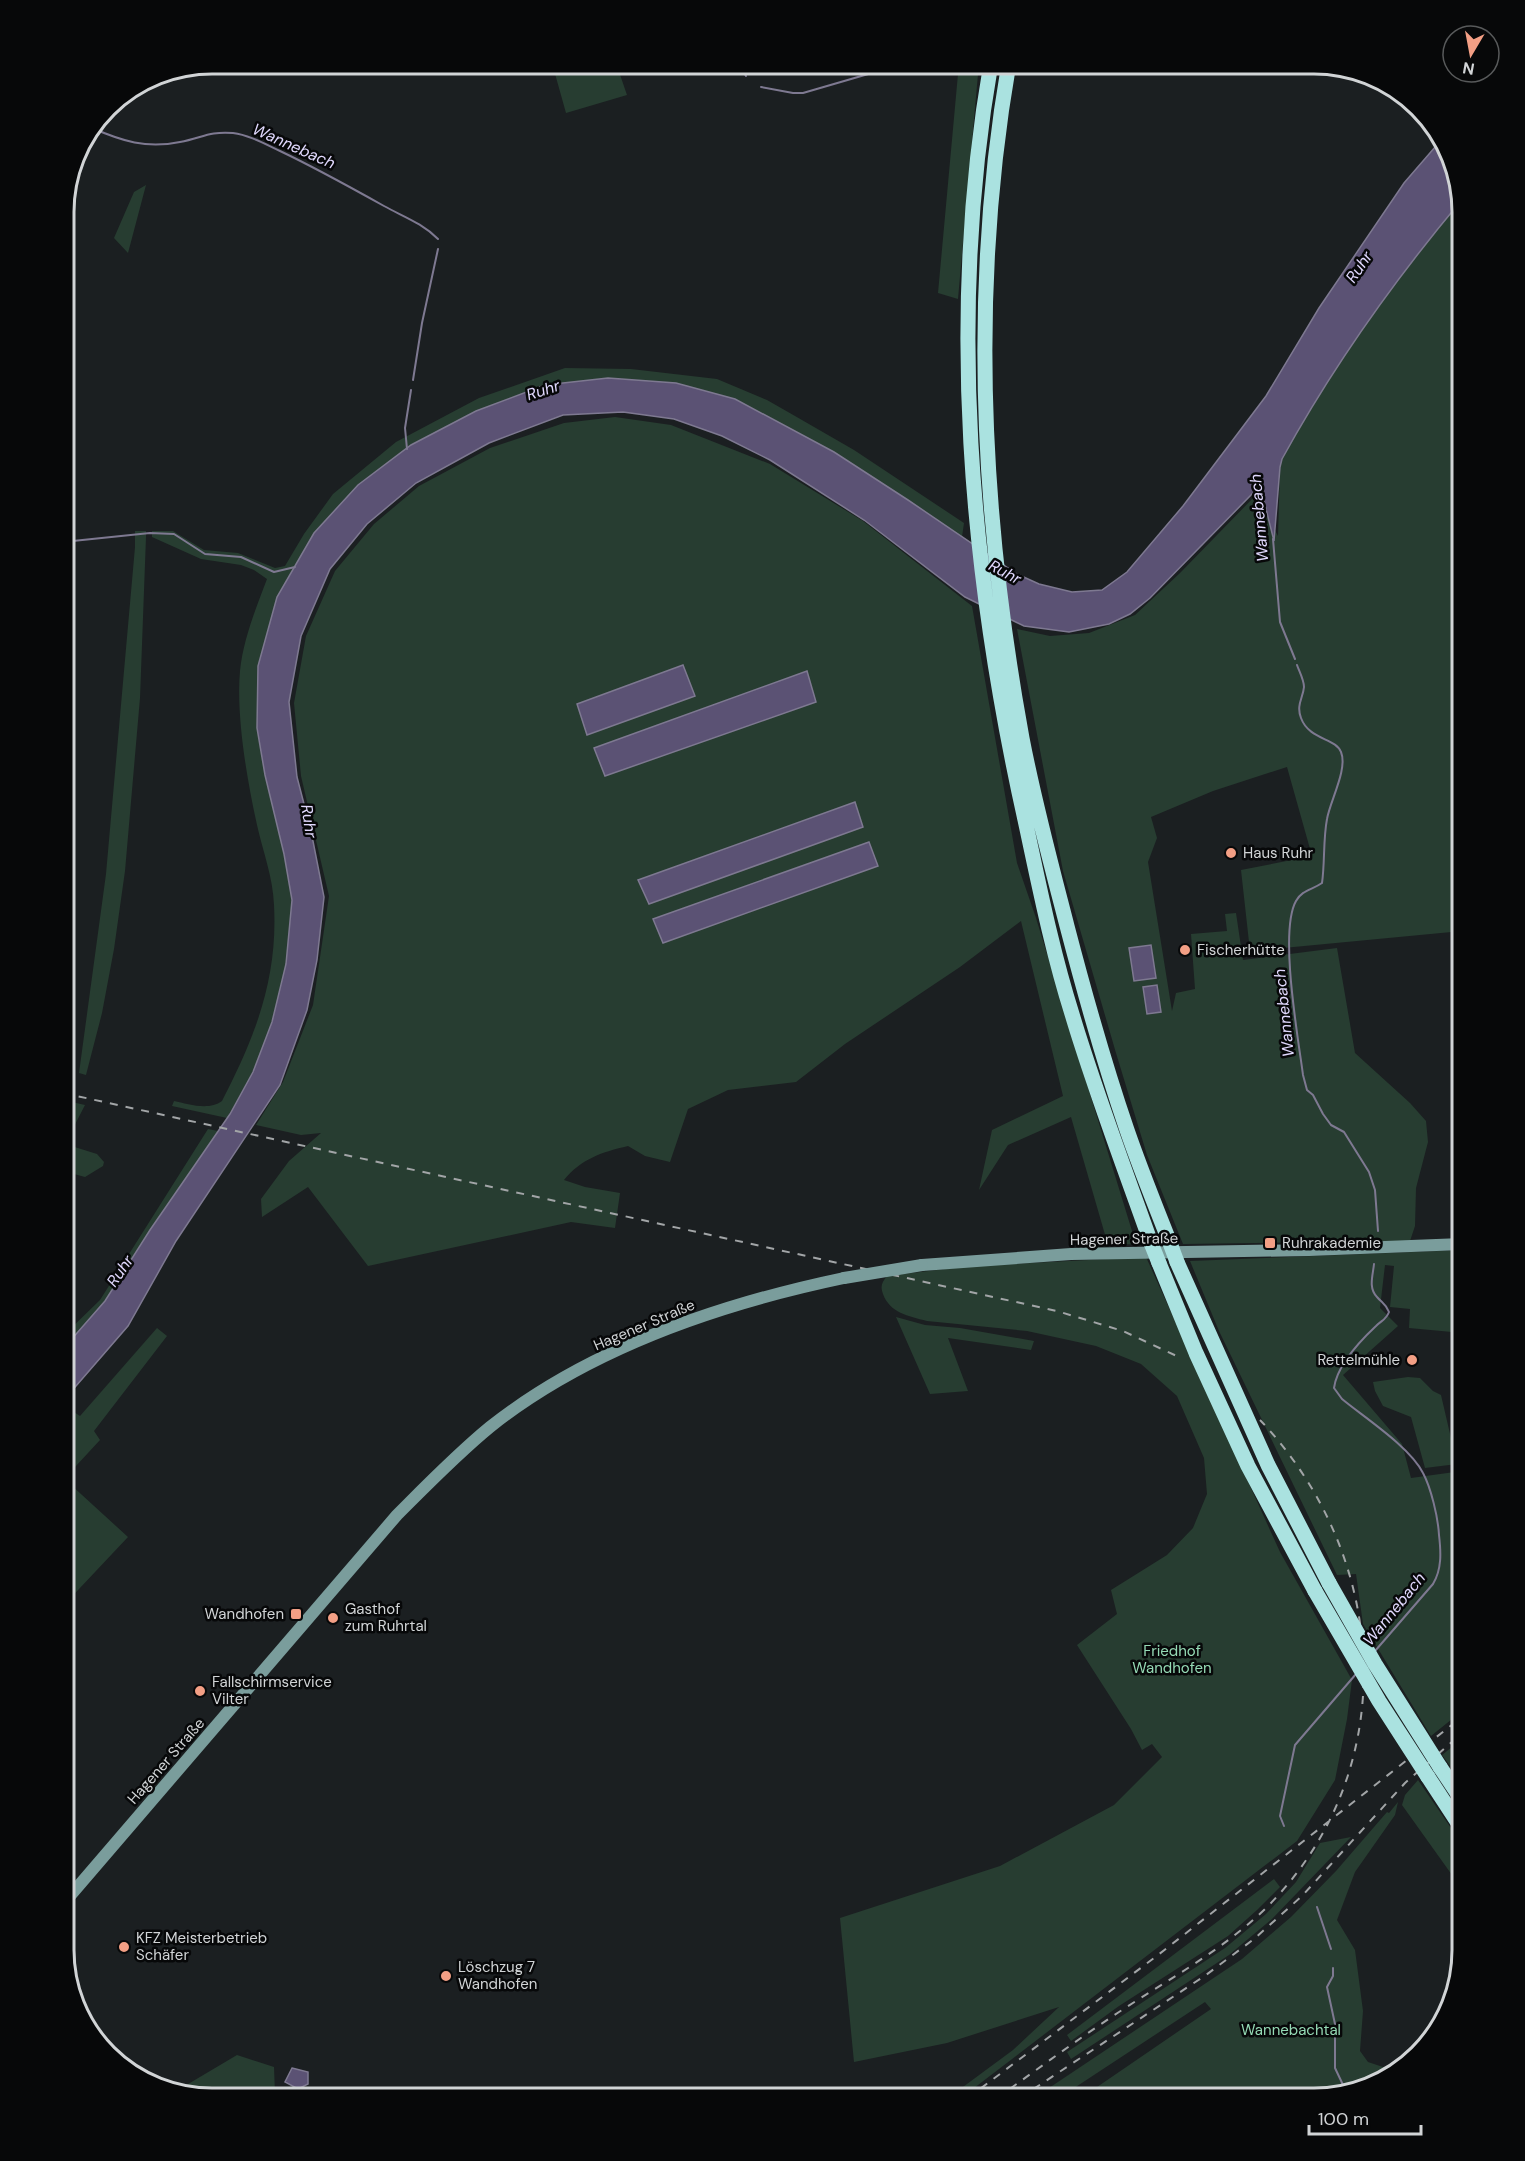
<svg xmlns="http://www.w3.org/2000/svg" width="1525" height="2161" viewBox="0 0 1525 2161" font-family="'DM Sans',sans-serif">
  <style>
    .green { fill: #273d31 }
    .water { fill: #5b5274; stroke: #7e7991; stroke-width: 1.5 }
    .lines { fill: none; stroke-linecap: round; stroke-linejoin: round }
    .stream { stroke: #7e7991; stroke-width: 2 }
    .secondary { stroke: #7a9d9c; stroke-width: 12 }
    .highway { stroke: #aae2e0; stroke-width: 15 }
    .rail { stroke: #a2a5a7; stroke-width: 2; stroke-dasharray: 8 8; stroke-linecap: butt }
    .secondary-bridge { stroke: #7a9d9c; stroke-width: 12 }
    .highway-bridge { stroke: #aae2e0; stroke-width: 15 }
    .poi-dot { fill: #f39f85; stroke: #070809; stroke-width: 2 }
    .labels { text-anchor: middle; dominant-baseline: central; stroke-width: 5; stroke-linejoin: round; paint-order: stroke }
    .poi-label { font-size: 15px; fill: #d1d4d6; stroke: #070809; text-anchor: start }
    .street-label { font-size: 15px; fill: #d1d4d6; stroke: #070809 }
    .park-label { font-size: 15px; fill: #95dab5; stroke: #070809 }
    .water-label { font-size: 16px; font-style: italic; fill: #e1d9fe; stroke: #070809 }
    .rim { fill: none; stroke: #d1d4d6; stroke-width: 3 }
  </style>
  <rect width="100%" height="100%" fill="#1b1f21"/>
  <!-- green -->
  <path class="green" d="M 552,63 L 616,63 L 627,95 L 566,113 Z
    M 959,63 L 979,63 L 958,299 L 938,293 Z
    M 146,185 L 128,253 L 114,238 L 134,192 Z
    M 1460,202 L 1462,211 L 1462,931 L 1263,950 L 1252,947 L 1249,942 L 1241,870 L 1312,856 L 1287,767 L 1213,791 L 1151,817 L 1157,838 L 1148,862 L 1172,1011 L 1176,993 L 1195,989 L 1191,934 L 1227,931 L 1225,914 L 1236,913 L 1243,960 L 1337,948 L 1355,1053 L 1410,1103 L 1426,1121 L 1428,1142 L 1416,1188 L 1415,1226 L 1410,1241 L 1183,1244 L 1147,1155 L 1116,1053 L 1063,871 L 1017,629 L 1050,636 L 1089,633 L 1135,615 L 1180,573 L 1253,498 L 1259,500 L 1278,536 L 1280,467 L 1282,459 C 1332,368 1393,282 1460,202 Z
    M 565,368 L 631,369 L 717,379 L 767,400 L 795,416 L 854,450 L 964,523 L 962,537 L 834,452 L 735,399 L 476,411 L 411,445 L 358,485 L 257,728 L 265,775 L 284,854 L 292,900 L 286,964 L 272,1022 L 253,1072 L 227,1118 L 172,1106 L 174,1101 C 188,1104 209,1111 222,1101 C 255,1037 278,979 274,905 C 273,877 263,852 257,825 C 247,780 236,716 240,671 C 243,640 256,608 267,579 L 254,570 L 241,565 L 201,559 L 152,537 L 152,531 L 173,531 L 204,550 L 238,553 L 275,568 L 285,566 L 304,534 L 333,494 L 396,442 L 479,398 Z
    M 615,417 L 671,425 L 770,464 L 863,521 L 972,606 L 1017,863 L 1036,918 L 1136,1244 L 1108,1245 L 1071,1117 L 1008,1145 L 979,1190 L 992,1130 L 1063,1096 L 1021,921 L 960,967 L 845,1044 L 796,1082 L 728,1090 L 688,1109 L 670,1162 L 645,1156 L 628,1146 C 602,1152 581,1159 564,1180 L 585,1187 L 620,1193 L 615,1228 L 571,1222 L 368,1266 L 308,1187 L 262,1217 L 261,1199 L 289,1161 L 321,1133 L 301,1135 L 256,1125 L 283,1082 L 313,1005 L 329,896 L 301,776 L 294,703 L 306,636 L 335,571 L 374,524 L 419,486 L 490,448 L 564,423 Z
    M 135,531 L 146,531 L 146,537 L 140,698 L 125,871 L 114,949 L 102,1013 L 86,1075 L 79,1073 L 106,874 L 135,547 Z
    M 63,1100 L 85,1105 L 65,1144 L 97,1154 L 104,1162 L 103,1166 L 85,1177 L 63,1171 Z
    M 208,1129 L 218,1131 L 156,1222 L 105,1301 L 63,1349 L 63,1336 L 100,1300 Z
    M 1462,1250 L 1462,1291 L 1459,1271 L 1452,1332 L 1409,1328 L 1410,1309 L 1390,1307 L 1394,1266 L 1385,1265 L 1380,1308 L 1398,1326 L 1343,1375 L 1402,1444 L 1411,1478 L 1462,1471 L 1462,1711 L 1431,1736 L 1363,1624 L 1356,1574 L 1337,1575 L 1219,1331 L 1190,1261 Z
    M 1146,1257 L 1280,1552 L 1352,1680 L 1347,1719 L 1335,1780 L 1297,1841 L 961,2098 L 948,2098 L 1013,2050 L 1059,2007 L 947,2043 L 854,2062 L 840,1918 L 1000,1866 L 1114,1805 L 1162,1757 L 1152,1744 L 1142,1750 L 1131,1729 L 1077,1645 L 1117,1614 L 1111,1590 L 1167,1555 L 1193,1528 L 1207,1494 L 1204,1458 L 1177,1396 L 1141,1364 L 1096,1346 L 1027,1331 L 927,1321 C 908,1316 890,1313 883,1294 C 880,1286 882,1282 887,1276 L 970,1266 Z
    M 896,1317 L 925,1325 L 960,1328 L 1034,1341 L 1031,1350 L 948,1338 L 968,1391 L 930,1394 Z
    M 157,1328 L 167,1336 L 94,1431 L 100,1440 L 63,1480 L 63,1424 L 74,1412 L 80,1416 Z
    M 1408,1377 L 1420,1378 L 1433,1391 L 1441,1395 L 1457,1464 L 1425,1468 L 1411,1417 L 1383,1406 L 1375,1391 L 1373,1382 Z
    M 70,1484 L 128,1537 L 63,1606 L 63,1492 Z
    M 1462,1739 L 1462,1782 L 1442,1755 Z
    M 1418,1780 L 1462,1844 L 1462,1889 L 1402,1805 L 1405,1795 Z
    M 1398,1802 L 1395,1815 L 1355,1872 L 1337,1920 L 1355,1950 L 1363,2011 L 1360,2051 L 1368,2062 L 1383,2067 L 1398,2068 L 1388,2078 L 1314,2098 L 1081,2098 L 1211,2009 L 1205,2002 L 1059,2098 L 1034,2098 L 1242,1959 L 1291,1917 L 1336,1871 L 1387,1812 L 1389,1813 Z
    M 1351,1837 L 1272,1919 L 1229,1955 L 1071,2059 L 1067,2052 L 1225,1948 L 1266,1914 L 1296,1882 L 1320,1843 Z
    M 1274,1879 L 1280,1887 L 1257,1910 L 1228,1936 L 1119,2006 L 1071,2041 L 1067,2035 Z
    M 237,2055 L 274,2067 L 275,2094 L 281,2098 L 202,2098 L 178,2090 Z"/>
  <!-- water -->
  <path class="water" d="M 1442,139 L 1460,202 C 1393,282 1332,368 1282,459 L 1280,467 L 1274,541 L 1263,497 L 1258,493 L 1253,493 L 1150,598 L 1130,614 L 1109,624 L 1069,632 L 1024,626 L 965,597 L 864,520 L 770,460 L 722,436 L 674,419 L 623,412 L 563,415 L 489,443 L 416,483 L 367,524 L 330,569 L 301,636 L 289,702 L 297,777 L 311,831 L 324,897 L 317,960 L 307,1010 L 280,1085 L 176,1241 L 128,1326 L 63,1401 L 63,1349 L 105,1301 L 150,1230 L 230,1114 L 253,1072 L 272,1022 L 286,964 L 292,900 L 284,854 L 265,775 L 257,728 L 258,666 L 277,597 L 314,533 L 358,485 L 411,445 L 476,411 L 545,385 L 608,378 L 676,383 L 735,399 L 834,452 L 908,500 L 1017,574 L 1039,584 L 1072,592 L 1102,590 L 1127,572 L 1183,506 L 1266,396 L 1319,308 L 1404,183 Z
    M 683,665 L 695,696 L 587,735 L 577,704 Z
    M 807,671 L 816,702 L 605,776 L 594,748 Z
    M 855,802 L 863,827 L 649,904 L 638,880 Z
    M 869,842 L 878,866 L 663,943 L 653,919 Z
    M 1151,945 L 1156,978 L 1134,981 L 1129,948 Z
    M 1157,985 L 1161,1012 L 1147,1014 L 1143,987 Z
    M 292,2068 L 308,2072 L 308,2084 L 298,2089 L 285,2082 Z"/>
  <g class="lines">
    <!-- stream -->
    <path class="stream" d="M 738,63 L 746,76
      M 761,87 L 793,93 L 803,93 L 906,63
      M 92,128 C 122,141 146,149 180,142 C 202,138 209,131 233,133 C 249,135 265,144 280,151 C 316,168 350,187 384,206 C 404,217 422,223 438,239
      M 413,380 L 422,323 L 438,249
      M 407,449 L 405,428 L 411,390
      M 1273,539 L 1280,622 L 1295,659
      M 63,542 L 150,533 L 174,534 L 205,554 L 241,557 L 274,572 L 295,567
      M 1297,665 C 1299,671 1304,680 1304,687 C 1303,698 1296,705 1301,718 C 1309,740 1336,738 1341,752 C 1348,769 1330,801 1327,819 C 1323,840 1325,862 1322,883 C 1312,890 1302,890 1296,901 C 1279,931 1298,1037 1303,1075 L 1307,1090 L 1313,1095 L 1323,1114 L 1331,1125 L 1344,1132 L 1369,1172 L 1375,1190 L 1378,1231
      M 1374,1264 C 1373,1275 1368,1288 1377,1297 C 1382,1303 1386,1304 1389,1312 C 1386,1320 1382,1320 1376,1326 C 1360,1341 1337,1366 1334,1388 L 1342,1399 C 1365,1418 1410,1447 1423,1473 C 1431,1488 1438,1517 1439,1535 C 1441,1552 1442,1569 1433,1584 L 1375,1651
      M 1284,1826 L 1280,1816 L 1295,1745 L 1356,1674
      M 1317,1907 L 1331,1949
      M 1333,1968 L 1333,1976 L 1327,1987 L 1335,2024 L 1335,2068 L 1344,2087 L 1349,2089"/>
    <!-- secondary -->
    <path class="secondary" d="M 922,1265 L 1071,1254 L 1309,1250 L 1462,1244
      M 63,1904 L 397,1515 C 427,1485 457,1454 490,1427 C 591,1347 720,1304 844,1278"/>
    <!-- highway -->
    <path class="highway" d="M 991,63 C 947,315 970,572 1025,820 C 1039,885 1052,951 1072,1014 C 1095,1091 1124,1167 1151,1243
      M 1009,63 C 970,287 981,515 1022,738 C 1034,801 1051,864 1067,926 C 1085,995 1104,1063 1127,1130 C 1140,1168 1155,1205 1170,1243
      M 1177,1262 L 1268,1465 L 1329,1583
      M 1159,1263 L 1196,1353 L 1248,1466 L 1315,1591
      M 1440,1767 L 1462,1800
      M 1428,1777 L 1462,1829"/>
    <!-- rail -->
    <path class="rail" d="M 63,1093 L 1057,1311 L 1123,1331 L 1181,1358
      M 968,2098 L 1158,1955 L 1462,1717
      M 997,2098 C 1038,2069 1078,2039 1119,2012 C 1169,1979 1221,1951 1264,1910 C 1404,1773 1391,1558 1260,1420
      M 1020,2098 L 1206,1975 L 1254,1939 L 1302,1896 L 1405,1783 L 1462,1733"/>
    <!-- secondary-bridge -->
    <path class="secondary-bridge" d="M 844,1278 L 922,1265"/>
    <!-- highway-bridge -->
    <path class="highway-bridge" d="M 1151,1243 L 1159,1263
      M 1170,1243 L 1177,1262
      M 1329,1583 L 1375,1664 L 1440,1767
      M 1315,1591 L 1379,1701 L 1428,1777"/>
  </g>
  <!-- markers -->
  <g class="poi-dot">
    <circle cx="1231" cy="853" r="6"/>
    <circle cx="1185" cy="950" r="6"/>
    <rect x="1264" y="1237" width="12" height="12" rx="3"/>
    <circle cx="1412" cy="1360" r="6"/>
    <rect x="290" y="1608" width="12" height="12" rx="3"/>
    <circle cx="333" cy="1618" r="6"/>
    <circle cx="200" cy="1691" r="6"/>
    <circle cx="124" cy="1947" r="6"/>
    <circle cx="446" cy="1976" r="6"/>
  </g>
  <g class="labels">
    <!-- poi labels -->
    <g class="poi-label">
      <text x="1243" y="853">Haus Ruhr</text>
      <text x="1197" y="950">Fischerhütte</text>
      <text x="1282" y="1243">Ruhrakademie</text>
      <text x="1400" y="1360" text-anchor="end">Rettelmühle</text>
      <text x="345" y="1609">Gasthof<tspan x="345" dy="17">zum Ruhrtal</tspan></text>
      <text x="284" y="1614" text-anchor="end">Wandhofen</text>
      <text x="212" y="1682">Fallschirmservice<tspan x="212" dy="17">Vilter</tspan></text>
      <text x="136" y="1938">KFZ Meisterbetrieb<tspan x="136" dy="17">Schäfer</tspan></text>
      <text x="458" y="1967">Löschzug 7<tspan x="458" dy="17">Wandhofen</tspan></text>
    </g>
    <!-- street labels -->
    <g class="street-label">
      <text transform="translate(1124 1239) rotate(-1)">Hagener Straße</text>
      <text transform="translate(644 1325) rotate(-23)">Hagener Straße</text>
      <text transform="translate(166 1761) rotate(-49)">Hagener Straße</text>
    </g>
    <!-- park labels -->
    <g class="park-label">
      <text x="1172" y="1651">Friedhof<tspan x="1172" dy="17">Wandhofen</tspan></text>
      <text x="1291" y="2030">Wannebachtal</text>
    </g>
    <!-- water labels -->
    <g class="water-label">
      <text transform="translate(294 146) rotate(24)">Wannebach</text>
      <text transform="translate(1359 267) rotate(-56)">Ruhr</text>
      <text transform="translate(543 390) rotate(-18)">Ruhr</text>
      <text transform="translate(1259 518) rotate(-95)">Wannebach</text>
      <text transform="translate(1005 572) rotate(28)">Ruhr</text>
      <text transform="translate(309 821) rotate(81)">Ruhr</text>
      <text transform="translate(1284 1013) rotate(-96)">Wannebach</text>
      <text transform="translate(120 1271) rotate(-56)">Ruhr</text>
      <text transform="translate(1394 1609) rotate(-51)">Wannebach</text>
    </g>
  </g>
  <!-- crop -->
  <path d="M0 0H1525V2161H0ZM212 74H1314A138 138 0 0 1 1452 212V1950A138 138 0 0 1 1314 2088H212A138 138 0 0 1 74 1950V212A138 138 0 0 1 212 74Z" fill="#070809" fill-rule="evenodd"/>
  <path class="rim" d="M212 74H1314A138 138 0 0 1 1452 212V1950A138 138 0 0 1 1314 2088H212A138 138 0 0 1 74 1950V212A138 138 0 0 1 212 74Z"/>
  <!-- north arrow -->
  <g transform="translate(1471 54) rotate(190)"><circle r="28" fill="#070809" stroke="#585a5b" stroke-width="1.5"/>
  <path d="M0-4.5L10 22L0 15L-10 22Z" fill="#f39f85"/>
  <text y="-9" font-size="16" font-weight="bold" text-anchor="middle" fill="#d1d4d6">N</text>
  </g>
  <!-- scale -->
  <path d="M1309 2125v9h112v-9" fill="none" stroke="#d1d4d6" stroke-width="3"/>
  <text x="1318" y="2125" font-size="18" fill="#d1d4d6" stroke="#070809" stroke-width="4.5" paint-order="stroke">100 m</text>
</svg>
